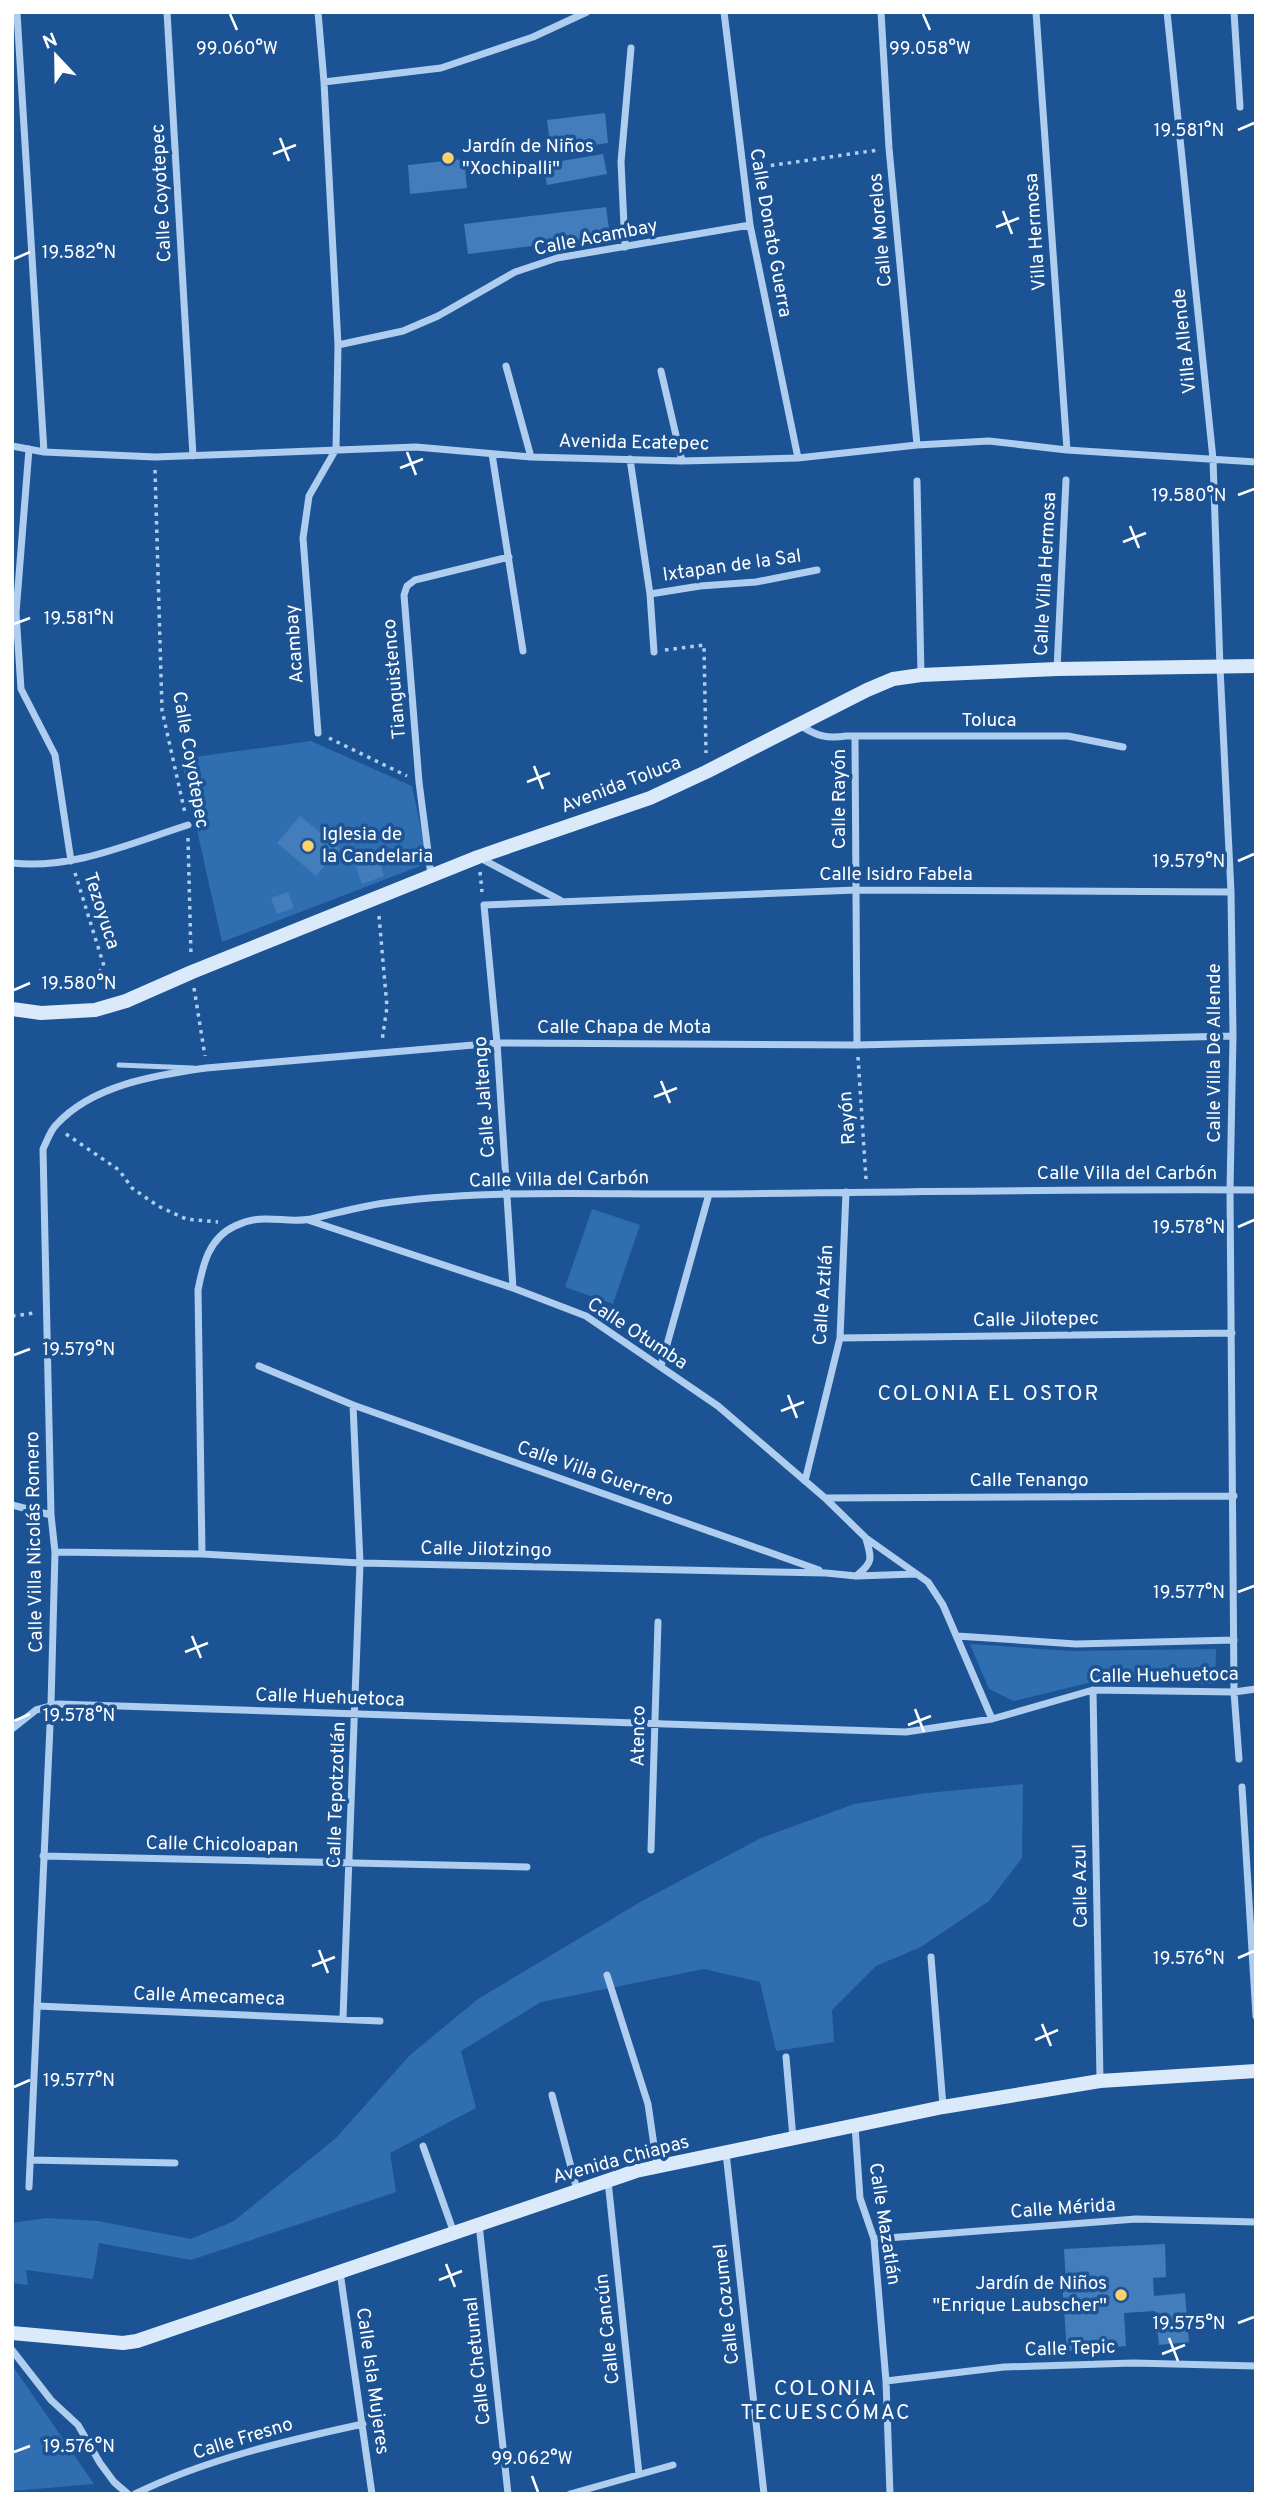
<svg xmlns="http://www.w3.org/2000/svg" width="1268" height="2506" viewBox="0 0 1268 2506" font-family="Overpass,sans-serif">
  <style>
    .green { fill: #306eb2 }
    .building { fill: #447dbb }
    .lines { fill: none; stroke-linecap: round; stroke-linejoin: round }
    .path { stroke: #aecdef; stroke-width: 3.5; stroke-dasharray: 3.5 5; stroke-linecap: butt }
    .lane { stroke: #aecdef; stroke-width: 5 }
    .street { stroke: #aecdef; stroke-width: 7 }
    .secondary { stroke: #dbeafb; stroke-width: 14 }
    .ticks { fill: none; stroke: #fff; stroke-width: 2.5 }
    .poi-dot { fill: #ffd16c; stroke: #1c5394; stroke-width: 2.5 }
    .labels { text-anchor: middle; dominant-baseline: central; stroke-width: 7; stroke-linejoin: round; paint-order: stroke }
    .poi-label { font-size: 19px; fill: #fff; stroke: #1c5394; text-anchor: start }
    .street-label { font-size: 19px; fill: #fff; stroke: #1c5394 }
    .neighbourhood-label { font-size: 21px; letter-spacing: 2px; fill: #fff; stroke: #1c5394 }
    .ticks-label { font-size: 18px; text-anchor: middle; fill: #fff; stroke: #1c5394; stroke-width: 7; stroke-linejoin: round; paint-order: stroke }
  </style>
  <rect width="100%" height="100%" fill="#1c5394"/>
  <!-- green -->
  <path class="green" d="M 311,741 L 412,786 L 428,863 L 222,942 L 181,759 Z
    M 592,1209 L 640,1225 L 613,1304 L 565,1287 Z
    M 970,1644 L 1071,1651 L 1216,1649 L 1215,1684 L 1096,1681 L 1014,1701 L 989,1689 Z
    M 1023,1784 L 1022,1858 L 989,1901 L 921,1947 L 876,1966 L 832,2010 L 834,2042 L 776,2051 L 760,1982 L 704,1969 L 541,2002 L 461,2051 L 476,2108 L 390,2153 L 396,2192 L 191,2260 L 99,2243 L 93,2279 L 26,2270 L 28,2285 L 12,2283 L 12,2223 L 46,2218 L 98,2221 L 191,2239 L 234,2221 L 336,2138 L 409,2056 L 478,1999 L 642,1901 L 761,1838 L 854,1804 L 927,1793 Z
    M 12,2365 L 94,2484 L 12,2491 Z"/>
  <!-- building -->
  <path class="building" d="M 605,113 L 608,143 L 551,151 L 547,120 Z
    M 603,154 L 607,174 L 547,185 L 543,164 Z
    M 464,159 L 467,188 L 410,194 L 408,165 Z
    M 606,207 L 610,236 L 468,254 L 464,224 Z
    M 300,816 L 340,849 L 316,876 L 277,843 Z
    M 377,853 L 384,876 L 362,884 L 354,861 Z
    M 288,892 L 294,908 L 277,914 L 271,898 Z
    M 1165,2244 L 1166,2277 L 1153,2278 L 1154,2296 L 1185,2293 L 1189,2342 L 1159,2345 L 1155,2311 L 1124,2313 L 1126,2346 L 1067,2351 L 1062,2282 L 1066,2282 L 1064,2249 Z"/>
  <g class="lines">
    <!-- path -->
    <path class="path" d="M 754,168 L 878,150
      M 155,470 L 162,710 L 185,813
      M 665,650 L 704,645 L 706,753
      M 329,738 L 407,776
      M 188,838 L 191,956
      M 480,872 L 482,892
      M 75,873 L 104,966 L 97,975 L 96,992
      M 379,916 L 387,1007 L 382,1041
      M 194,988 L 205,1056
      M 858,1057 L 866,1179
      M 66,1134 L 119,1170 L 132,1188 L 158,1206 L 186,1219 L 218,1222
      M 12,1316 L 35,1313"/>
    <!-- lane -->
    <path class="lane" d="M 119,1065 L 193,1068"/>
    <!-- street -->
    <path class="street" d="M 167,12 L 193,456
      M 724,12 L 750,225 L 798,458
      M 881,12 L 889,148 L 917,445
      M 1036,12 L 1067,450
      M 1167,12 L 1213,459 L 1220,667 L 1231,892 L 1233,1036 L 1230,1190 L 1234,1692 L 1239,1759
      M 1234,12 L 1240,107
      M 17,13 L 44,452
      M 324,82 L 441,68 L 533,37 L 587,12
      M 625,247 L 621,162 L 631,48
      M 338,345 L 403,331 L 438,316 L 515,272 L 557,258 L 750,225
      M 506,366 L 531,457
      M 661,371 L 682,461
      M 12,446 L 44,452 L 155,457 L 416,447 L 531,457 L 682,461 L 798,458 L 917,445 L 989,441 L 1067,450 L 1256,462
      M 29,449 L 16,613 L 21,689 L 55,755 L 71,861
      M 492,454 L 523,651
      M 630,459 L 650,594 L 654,652
      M 917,481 L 921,675
      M 650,594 L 700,586 L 756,582 L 817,570
      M 1057,669 L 1066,480
      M 800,725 C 816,736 827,739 846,736 L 1068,736 L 1123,747
      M 318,733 L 303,538 L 309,496 L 336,449 L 338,345 L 324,82 L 318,12
      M 855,738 L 857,1045
      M 478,857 L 560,900
      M 12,863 C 72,870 131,843 188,825
      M 431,875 L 419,782 L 404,595 L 407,586 L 415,580 L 509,557
      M 308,1220 L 513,1288 L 586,1316 L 718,1406 L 825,1498 L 866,1538 L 928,1582 L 943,1605 L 992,1719
      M 513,1288 L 497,1043 L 484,905 L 856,890 L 1231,892
      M 840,1338 L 1232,1333
      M 259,1366 L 353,1405 L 819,1570
      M 661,1366 L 709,1194
      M 805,1481 L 840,1338 L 846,1192
      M 825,1498 L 1234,1496
      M 12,1505 L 51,1515
      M 55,1552 L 202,1554 L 360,1563 L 826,1573 L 856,1576 L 916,1574
      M 202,1554 L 198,1290 C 203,1264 209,1238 235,1226 C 263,1212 285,1224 311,1219 C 338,1213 364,1205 392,1202 C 498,1189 607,1195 713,1194 C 894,1192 1075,1189 1256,1190
      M 856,1576 C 873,1563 872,1559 866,1539
      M 957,1636 L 1076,1644 L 1234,1640
      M 1093,1690 L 1100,2080
      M 12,1729 L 36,1710 L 58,1704 L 906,1732 L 992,1719 L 1093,1690 L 1234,1692 L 1256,1689
      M 1242,1787 L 1256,2016
      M 651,1850 L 658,1622
      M 43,1856 L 527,1867
      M 931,1957 L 943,2106
      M 607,1975 L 648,2104 L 657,2166
      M 37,2006 L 380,2021
      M 343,2018 L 360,1563 L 353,1405
      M 786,2057 L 793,2138
      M 552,2095 L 577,2190
      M 855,2126 L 860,2198 L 874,2239 L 886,2381 L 890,2494
      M 423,2146 L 454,2233
      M 726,2153 L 764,2494
      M 30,2160 L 175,2163
      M 608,2181 L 639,2474
      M 29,2187 L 51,1704 L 55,1552 L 51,1515 L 43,1149 C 47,1141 50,1131 56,1125 C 92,1085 156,1075 206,1068 L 497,1043 L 857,1045 L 1233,1036
      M 479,2224 L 508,2494
      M 874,2239 L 1136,2219 L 1256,2222
      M 340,2272 L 372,2494
      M 12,2350 L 51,2400 L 78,2425 L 100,2463 L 114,2482 L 128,2494
      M 886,2381 L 1004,2367 L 1133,2363 L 1256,2366
      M 135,2494 C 203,2460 289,2440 363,2424
      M 570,2494 L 673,2465"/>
    <!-- secondary -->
    <path class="secondary" d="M 12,1009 L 41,1013 L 95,1010 L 126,1001 L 192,972 L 478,857 L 650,798 L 706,772 L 867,690 L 893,679 L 921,675 L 1057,669 L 1256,666
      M 12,2333 L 123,2343 L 137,2341 L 636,2171 L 943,2107 L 1100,2081 L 1256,2071"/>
  </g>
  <!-- ticks -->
  <path class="ticks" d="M 230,14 L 237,30M 923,14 L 930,30M 1238,130 L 1254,123M 280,138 L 289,161M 273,154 L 296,145M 1003,211 L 1012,234M 996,227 L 1019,218M 14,259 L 30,252M 407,452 L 416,475M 400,468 L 423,459M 1238,495 L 1254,489M 1130,526 L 1139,548M 1123,542 L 1146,533M 14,624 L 30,618M 534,766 L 543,789M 527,782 L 550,773M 1238,861 L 1254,854M 14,990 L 30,983M 661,1081 L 670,1103M 654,1097 L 677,1088M 1238,1227 L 1254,1220M 14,1355 L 30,1349M 788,1395 L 797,1418M 781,1411 L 804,1402M 1238,1592 L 1254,1586M 192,1636 L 201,1658M 185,1652 L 208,1643M 915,1709 L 924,1732M 14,1721 L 30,1714M 908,1725 L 931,1716M 319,1950 L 328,1973M 1238,1958 L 1254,1951M 312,1966 L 335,1957M 1042,2024 L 1051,2046M 1035,2040 L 1058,2030M 14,2087 L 30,2080M 446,2264 L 455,2287M 439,2280 L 462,2271M 1238,2323 L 1254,2317M 1169,2338 L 1178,2361M 1162,2354 L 1185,2345M 14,2452 L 30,2446M 532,2476 L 538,2492"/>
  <!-- markers -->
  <g class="poi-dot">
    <circle cx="448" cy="158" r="7"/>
    <circle cx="308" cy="846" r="7"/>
    <circle cx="1121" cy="2295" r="7"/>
  </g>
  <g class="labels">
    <!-- poi labels -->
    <g class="poi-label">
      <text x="462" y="147">Jardín de Niños<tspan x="462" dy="22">"Xochipalli"</tspan></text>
      <text x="322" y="835">Iglesia de<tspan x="322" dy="22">la Candelaria</tspan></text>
      <text x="1107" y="2284" text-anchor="end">Jardín de Niños<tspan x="1107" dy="22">"Enrique Laubscher"</tspan></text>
    </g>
    <!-- street labels -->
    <g class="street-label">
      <text transform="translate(162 193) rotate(-93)">Calle Coyotepec</text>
      <text transform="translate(881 230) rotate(-95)">Calle Morelos</text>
      <text transform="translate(1036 232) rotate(-94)">Villa Hermosa</text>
      <text transform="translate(770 233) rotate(80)">Calle Donato Guerra</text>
      <text transform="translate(596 238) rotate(-11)">Calle Acambay</text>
      <text transform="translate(1185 341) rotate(-96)">Villa Allende</text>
      <text transform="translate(634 443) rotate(1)">Avenida Ecatepec</text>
      <text transform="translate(732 566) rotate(-8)">Ixtapan de la Sal</text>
      <text transform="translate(1046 574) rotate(-87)">Calle Villa Hermosa</text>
      <text transform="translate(295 644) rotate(-94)">Acambay</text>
      <text transform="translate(395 679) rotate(-95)">Tianguistenco</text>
      <text x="989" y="721">Toluca</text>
      <text transform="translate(190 760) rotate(80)">Calle Coyotepec</text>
      <text transform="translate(621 785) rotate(-21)">Avenida Toluca</text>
      <text transform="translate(840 799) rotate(-90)">Calle Rayón</text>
      <text x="896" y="875">Calle Isidro Fabela</text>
      <text transform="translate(101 911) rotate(72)">Tezoyuca</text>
      <text x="624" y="1028">Calle Chapa de Mota</text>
      <text transform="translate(1215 1053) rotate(-90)">Calle Villa De Allende</text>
      <text transform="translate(485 1097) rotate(-94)">Calle Jaltengo</text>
      <text transform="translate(848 1118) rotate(-94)">Rayón</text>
      <text x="1127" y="1174">Calle Villa del Carbón</text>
      <text transform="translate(559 1180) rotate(-1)">Calle Villa del Carbón</text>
      <text transform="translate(824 1295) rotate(-86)">Calle Aztlán</text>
      <text transform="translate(1036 1320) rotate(-1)">Calle Jilotepec</text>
      <text transform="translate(637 1334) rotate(33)">Calle Otumba</text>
      <text transform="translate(595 1474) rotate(19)">Calle Villa Guerrero</text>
      <text x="1029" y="1481">Calle Tenango</text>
      <text transform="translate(35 1542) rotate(-91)">Calle Villa Nicolás Romero</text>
      <text transform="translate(486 1550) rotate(1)">Calle Jilotzingo</text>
      <text transform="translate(1164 1676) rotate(-1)">Calle Huehuetoca</text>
      <text transform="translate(330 1698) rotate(2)">Calle Huehuetoca</text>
      <text transform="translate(639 1736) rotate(-89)">Atenco</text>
      <text transform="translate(337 1795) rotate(-88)">Calle Tepotzotlán</text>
      <text transform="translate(222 1845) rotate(1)">Calle Chicoloapan</text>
      <text transform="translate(1081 1886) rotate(-91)">Calle Azul</text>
      <text transform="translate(209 1997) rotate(2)">Calle Amecameca</text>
      <text transform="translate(621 2160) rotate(-15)">Avenida Chiapas</text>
      <text transform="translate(1063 2209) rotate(-4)">Calle Mérida</text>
      <text transform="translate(884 2224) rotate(81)">Calle Mazatlán</text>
      <text transform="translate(727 2304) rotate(-96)">Calle Cozumel</text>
      <text transform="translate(608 2329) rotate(-96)">Calle Cancún</text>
      <text transform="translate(1070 2349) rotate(-2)">Calle Tepic</text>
      <text transform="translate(478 2361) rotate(-96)">Calle Chetumal</text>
      <text transform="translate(372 2381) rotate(82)">Calle Isla Mujeres</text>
      <text transform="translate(243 2439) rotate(-17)">Calle Fresno</text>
    </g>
    <!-- neighbourhood labels -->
    <g class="neighbourhood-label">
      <text x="989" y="1394">COLONIA EL OSTOR</text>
      <text x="826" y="2389">COLONIA<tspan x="826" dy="24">TECUESCÓMAC</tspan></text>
    </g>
  </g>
  <g class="ticks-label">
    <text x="237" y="54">99.060°W</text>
    <text x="930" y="54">99.058°W</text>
    <text x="1189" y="136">19.581°N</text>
    <text x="79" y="258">19.582°N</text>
    <text x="1189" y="501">19.580°N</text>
    <text x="79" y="624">19.581°N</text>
    <text x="1189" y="867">19.579°N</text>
    <text x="79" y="989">19.580°N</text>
    <text x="1189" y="1233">19.578°N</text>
    <text x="79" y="1355">19.579°N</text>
    <text x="1189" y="1598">19.577°N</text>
    <text x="79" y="1721">19.578°N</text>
    <text x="1189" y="1964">19.576°N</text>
    <text x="79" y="2086">19.577°N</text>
    <text x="1189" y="2329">19.575°N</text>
    <text x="79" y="2452">19.576°N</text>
    <text x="532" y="2464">99.062°W</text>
  </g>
  <!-- border -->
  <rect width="1268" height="2506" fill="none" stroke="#ffffff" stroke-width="28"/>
  <!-- north arrow -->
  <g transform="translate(56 56) rotate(338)" stroke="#1c5394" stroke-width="5" paint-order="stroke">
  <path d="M0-5L12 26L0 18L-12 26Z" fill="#ffffff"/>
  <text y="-10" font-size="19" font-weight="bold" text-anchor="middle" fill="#ffffff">N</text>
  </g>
</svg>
